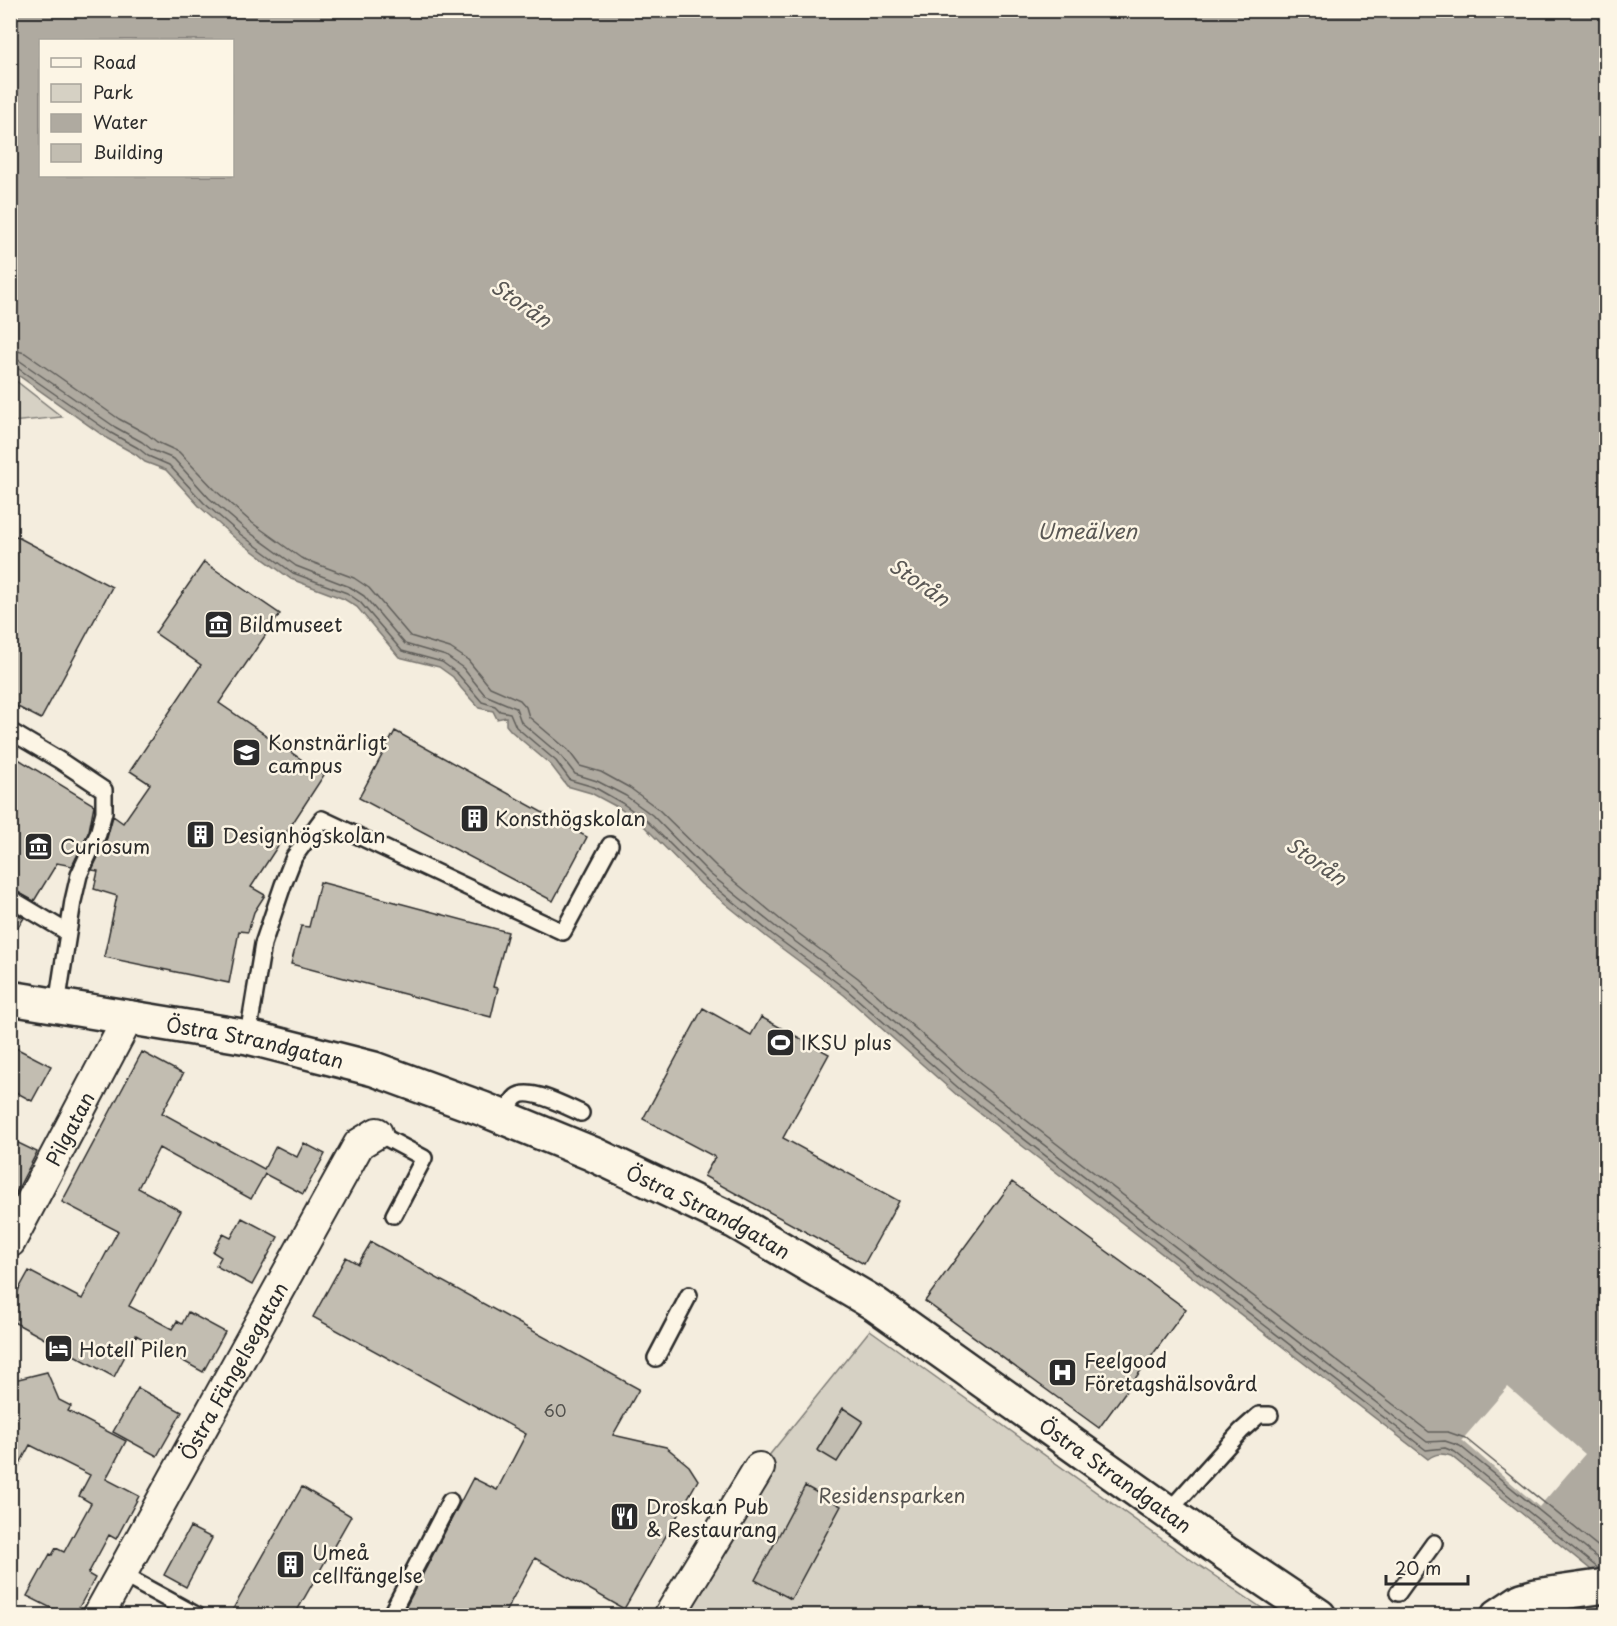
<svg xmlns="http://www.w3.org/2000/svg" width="1617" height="1626" viewBox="0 0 1617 1626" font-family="'Playpen Sans',sans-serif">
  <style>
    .green { fill: #d6d1c4; stroke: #807e78; stroke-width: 1.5 }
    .water { fill: #afaaa0; stroke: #7a7771; stroke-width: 1.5; fill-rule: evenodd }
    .pier { fill: #f4edde }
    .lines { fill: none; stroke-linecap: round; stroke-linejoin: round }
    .shore { stroke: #605e5a; stroke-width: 1.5 }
    .building { fill: #c2bdb1; stroke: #2b2b2b; stroke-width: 1.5 }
    .lane-casing { stroke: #2b2b2b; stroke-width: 20 }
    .street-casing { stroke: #2b2b2b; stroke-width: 34 }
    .secondary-casing { stroke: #2b2b2b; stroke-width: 38 }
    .lane { stroke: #fcf5e5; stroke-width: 15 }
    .street { stroke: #fcf5e5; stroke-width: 30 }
    .secondary { stroke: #fcf5e5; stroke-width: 33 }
    .labels { text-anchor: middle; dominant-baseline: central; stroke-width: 5; stroke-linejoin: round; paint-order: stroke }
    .number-label { font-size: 16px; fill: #51504c }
    .poi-label { font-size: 20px; fill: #2b2b2b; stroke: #fcf5e5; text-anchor: start }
    .street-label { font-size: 20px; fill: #2b2b2b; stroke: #fcf5e5 }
    .park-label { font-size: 20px; fill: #565451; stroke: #fcf5e5 }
    .water-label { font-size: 21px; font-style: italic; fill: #595754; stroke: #fcf5e5 }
  </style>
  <rect width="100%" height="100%" fill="#f4edde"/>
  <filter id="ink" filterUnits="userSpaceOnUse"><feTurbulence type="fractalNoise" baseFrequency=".0167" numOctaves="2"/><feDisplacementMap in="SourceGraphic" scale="12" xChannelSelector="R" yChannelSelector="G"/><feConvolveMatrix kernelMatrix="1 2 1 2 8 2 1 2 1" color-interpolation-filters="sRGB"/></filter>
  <g filter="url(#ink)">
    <!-- green -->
    <path class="green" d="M 10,377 L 11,377 L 62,417 L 11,422 Z
      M 870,1330 L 1184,1555 L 1272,1615 L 669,1616 L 759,1468 Z"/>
    <!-- water -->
    <path class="water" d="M 10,11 L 1606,11 L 1606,1582 L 1451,1456 C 1442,1453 1436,1453 1428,1459 L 959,1097 L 844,995 L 768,938 L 701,884 L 644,826 L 619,808 L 591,793 L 567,786 L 551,765 L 511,731 L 506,725 L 506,717 L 497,719 L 493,711 L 479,708 L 461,688 L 453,677 L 439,667 L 399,657 L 357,607 L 344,599 L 291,579 L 236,539 L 200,507 L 166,470 L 145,462 L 135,454 L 108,439 L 11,370 ZM 40,40 L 232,40 L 232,176 L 40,176 Z"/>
    <!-- pier -->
    <path class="pier" d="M 1508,1387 L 1585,1454 L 1539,1507 L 1462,1440 Z"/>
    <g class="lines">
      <!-- shore -->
      <path class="shore" d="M 10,349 L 25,353 L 119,419 L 147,434 L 157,442 L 179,452 L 216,491 L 251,522 L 301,558 L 354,578 L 369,588 L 410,636 L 450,648 L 468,660 L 490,687 L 520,700 L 526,707 L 529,717 L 568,750 L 580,766 L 601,772 L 630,788 L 657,808 L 717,867 L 782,921 L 858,978 L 973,1079 L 1429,1432 L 1448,1432 L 1465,1438 L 1606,1553
        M 10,358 L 20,361 L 115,427 L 142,442 L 152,450 L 174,459 L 209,498 L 245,529 L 296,566 L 350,587 L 364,596 L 405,644 L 446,656 L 463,668 L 485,695 L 516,708 L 521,722 L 561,756 L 575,774 L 597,781 L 626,796 L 652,815 L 710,874 L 777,928 L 852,984 L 968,1086 L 1427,1442 L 1445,1441 L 1460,1446 L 1606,1565
        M 10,366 L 16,367 L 111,433 L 138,448 L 148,456 L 169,465 L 204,503 L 240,534 L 293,573 L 347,593 L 360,602 L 402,651 L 442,662 L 457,673 L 482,702 L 495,706 L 500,711 L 510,713 L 516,727 L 556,761 L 570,780 L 594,787 L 622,803 L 647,821 L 705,879 L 772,934 L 847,990 L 963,1092 L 1426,1450 L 1445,1448 L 1455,1452 L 1599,1569"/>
    </g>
    <!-- building -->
    <path class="building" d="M 10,533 L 112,587 L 41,719 L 10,703 Z
      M 204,562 L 280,614 L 219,703 L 324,775 L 251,887 L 265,895 L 254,912 L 248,932 L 239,931 L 229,983 L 104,957 L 117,896 L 94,889 L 98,871 L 92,870 L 107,838 L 113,816 L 123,823 L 150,784 L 130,771 L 201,665 L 155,633 Z
      M 395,731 L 587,837 L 553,901 L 359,798 Z
      M 10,754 L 94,805 L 89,831 L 72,866 L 57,863 L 34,901 L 10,888 Z
      M 320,882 L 508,932 L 493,987 L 498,988 L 491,1017 L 291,964 L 301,926 L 309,927 Z
      M 10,910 L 24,918 L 10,939 Z
      M 703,1008 L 751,1035 L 761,1017 L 829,1054 L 783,1138 L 899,1201 L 864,1264 L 704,1176 L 715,1157 L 643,1119 Z
      M 10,1045 L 51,1066 L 32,1101 L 10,1089 Z
      M 142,1052 L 183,1074 L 162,1113 L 264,1169 L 276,1146 L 297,1157 L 304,1143 L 325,1154 L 303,1194 L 265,1174 L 251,1199 L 159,1148 L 138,1188 L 181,1211 L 129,1306 L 172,1329 L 177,1321 L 182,1324 L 188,1312 L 225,1332 L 203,1372 L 136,1335 L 114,1377 L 10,1320 L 10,1305 L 29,1271 L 82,1299 L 112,1242 L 118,1231 L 62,1202 Z
      M 10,1139 L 37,1152 L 10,1204 Z
      M 1012,1182 L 1186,1309 L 1099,1428 L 925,1301 Z
      M 242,1218 L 278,1237 L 252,1285 L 216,1266 L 221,1257 L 213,1252 L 223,1234 L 231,1238 Z
      M 371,1242 L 639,1389 L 613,1435 L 666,1447 L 689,1466 L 698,1480 L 624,1609 L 535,1558 L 503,1616 L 401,1616 L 473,1478 L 497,1490 L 526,1434 L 313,1317 L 346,1257 L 358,1264 Z
      M 47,1372 L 59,1400 L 71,1406 L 68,1411 L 126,1441 L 106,1479 L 139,1496 L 116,1539 L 109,1535 L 88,1574 L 95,1578 L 76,1613 L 67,1616 L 27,1596 L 50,1554 L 52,1555 L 56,1548 L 64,1552 L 91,1503 L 79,1496 L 90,1475 L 30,1445 L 10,1482 L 10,1381 Z
      M 138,1388 L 182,1412 L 157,1456 L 113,1432 Z
      M 843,1408 L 863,1421 L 837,1462 L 817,1450 Z
      M 805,1486 L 841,1506 L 791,1599 L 755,1580 Z
      M 302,1487 L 351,1516 L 294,1616 L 229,1616 Z
      M 190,1527 L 212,1538 L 186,1587 L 164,1575 Z"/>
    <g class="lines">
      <defs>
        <path id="lane" d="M 10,731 L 59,760 L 104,790 L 104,812 L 98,834 L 79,875 L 73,901 L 57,1005
          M 10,898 L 67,932
          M 250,1023 L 263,944 L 283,885 L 294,857 L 322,819 L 563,932 L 610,845
          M 506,1119 C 508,1112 511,1101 516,1097 C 529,1086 567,1107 581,1113
          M 377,1133 L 424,1158 L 394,1215
          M 656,1358 L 689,1295
          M 1168,1512 L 1241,1431 L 1259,1415 L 1270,1415
          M 121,1574 L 198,1616
          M 1398,1593 L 1434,1543
          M 390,1616 L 450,1501"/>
        <g id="street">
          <path id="s1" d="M 10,1242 L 129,1016"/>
          <path id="s2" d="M 98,1616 L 359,1144 L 377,1133"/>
          <path d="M 669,1616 L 759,1468"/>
        </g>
        <g id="secondary">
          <path id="s3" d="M 10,998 L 248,1037 L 374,1069 L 483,1109 L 593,1154 L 734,1221 L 875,1304 L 1225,1553 L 1319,1616"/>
          <path d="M 1498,1616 L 1522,1600 L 1536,1596 L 1606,1586"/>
        </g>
      </defs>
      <!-- lane casing -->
      <use href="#lane" class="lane-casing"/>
      <!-- street casing -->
      <use href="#street" class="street-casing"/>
      <!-- secondary casing -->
      <use href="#secondary" class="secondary-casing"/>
      <!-- lane -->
      <use href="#lane" class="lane"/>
      <!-- street -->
      <use href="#street" class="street"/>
      <!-- secondary -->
      <use href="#secondary" class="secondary"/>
    </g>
  </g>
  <!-- icons -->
  <defs>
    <symbol id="museum-square" viewBox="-11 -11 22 22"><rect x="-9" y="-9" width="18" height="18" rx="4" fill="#2b2b2b" stroke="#fcf5e5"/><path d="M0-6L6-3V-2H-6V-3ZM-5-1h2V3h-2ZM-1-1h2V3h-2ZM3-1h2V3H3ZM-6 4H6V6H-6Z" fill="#fff"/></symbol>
    <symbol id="university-square" viewBox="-11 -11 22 22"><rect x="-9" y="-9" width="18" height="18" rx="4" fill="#2b2b2b" stroke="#fcf5e5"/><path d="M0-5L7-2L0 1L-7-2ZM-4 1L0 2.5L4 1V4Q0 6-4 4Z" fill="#fff"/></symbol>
    <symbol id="building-square" viewBox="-11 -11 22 22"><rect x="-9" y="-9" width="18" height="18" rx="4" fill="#2b2b2b" stroke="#fcf5e5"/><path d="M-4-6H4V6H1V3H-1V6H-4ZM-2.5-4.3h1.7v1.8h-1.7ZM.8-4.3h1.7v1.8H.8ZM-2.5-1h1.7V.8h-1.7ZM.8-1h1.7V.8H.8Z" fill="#fff"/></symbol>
    <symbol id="stadium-square" viewBox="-11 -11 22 22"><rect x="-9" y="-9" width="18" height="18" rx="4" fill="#2b2b2b" stroke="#fcf5e5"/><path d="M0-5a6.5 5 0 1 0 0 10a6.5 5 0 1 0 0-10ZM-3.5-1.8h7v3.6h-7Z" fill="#fff"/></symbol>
    <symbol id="hotel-square" viewBox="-11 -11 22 22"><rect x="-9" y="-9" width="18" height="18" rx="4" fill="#2b2b2b" stroke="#fcf5e5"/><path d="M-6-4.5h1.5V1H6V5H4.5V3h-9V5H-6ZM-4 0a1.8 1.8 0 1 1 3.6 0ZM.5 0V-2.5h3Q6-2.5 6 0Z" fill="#fff"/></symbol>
    <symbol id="hospital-square" viewBox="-11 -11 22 22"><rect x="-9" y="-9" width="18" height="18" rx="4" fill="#2b2b2b" stroke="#fcf5e5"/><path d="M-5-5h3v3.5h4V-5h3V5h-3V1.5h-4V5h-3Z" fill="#fff"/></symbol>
    <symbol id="restaurant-square" viewBox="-11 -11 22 22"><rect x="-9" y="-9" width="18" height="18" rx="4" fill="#2b2b2b" stroke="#fcf5e5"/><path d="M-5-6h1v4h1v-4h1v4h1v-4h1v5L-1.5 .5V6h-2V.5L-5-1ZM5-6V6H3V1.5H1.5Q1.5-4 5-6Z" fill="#fff"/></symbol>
  </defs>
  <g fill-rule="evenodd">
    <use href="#museum-square" x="202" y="608" width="33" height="33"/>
    <use href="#university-square" x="230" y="736" width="33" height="33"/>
    <use href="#building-square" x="458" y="802" width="33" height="33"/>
    <use href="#building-square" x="184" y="818" width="33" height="33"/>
    <use href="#museum-square" x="22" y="830" width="33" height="33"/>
    <use href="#stadium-square" x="764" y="1026" width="33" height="33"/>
    <use href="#hotel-square" x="42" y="1332" width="33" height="33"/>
    <use href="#hospital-square" x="1046" y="1356" width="33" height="33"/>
    <use href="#restaurant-square" x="608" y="1500" width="33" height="33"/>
    <use href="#building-square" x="274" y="1548" width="33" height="33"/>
  </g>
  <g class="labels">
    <!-- number labels -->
    <g class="number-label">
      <text x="555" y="1410">60</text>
    </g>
    <!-- poi labels -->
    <g class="poi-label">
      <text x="239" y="624">Bildmuseet</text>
      <text x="268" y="742">Konstnärligt<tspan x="268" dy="23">campus</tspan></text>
      <text x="495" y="818">Konsthögskolan</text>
      <text x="222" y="835">Designhögskolan</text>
      <text x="60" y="846">Curiosum</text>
      <text x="801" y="1042">IKSU plus</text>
      <text x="79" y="1349">Hotell Pilen</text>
      <text x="1084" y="1360">Feelgood<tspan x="1084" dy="23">Företagshälsovård</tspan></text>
      <text x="646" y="1506">Droskan Pub<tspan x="646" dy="23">&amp; Restaurang</tspan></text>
      <text x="312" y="1552">Umeå<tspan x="312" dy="23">cellfängelse</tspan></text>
    </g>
    <!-- street labels -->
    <g class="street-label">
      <text stroke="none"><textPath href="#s3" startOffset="249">Östra Strandgatan</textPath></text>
      <text stroke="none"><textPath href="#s1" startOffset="128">Pilgatan</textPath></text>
      <text stroke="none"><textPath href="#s3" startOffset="735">Östra Strandgatan</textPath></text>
      <text stroke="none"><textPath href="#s2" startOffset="280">Östra Fängelsegatan</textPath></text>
      <text stroke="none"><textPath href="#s3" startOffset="1221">Östra Strandgatan</textPath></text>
    </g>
    <!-- park labels -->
    <g class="park-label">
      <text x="892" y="1495">Residensparken</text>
    </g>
    <!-- water labels -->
    <g class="water-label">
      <text transform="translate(522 302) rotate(35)">Storån</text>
      <text x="1087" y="530">Umeälven</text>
      <text transform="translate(920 581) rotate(35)">Storån</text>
      <text transform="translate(1317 860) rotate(35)">Storån</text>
    </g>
  </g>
  <!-- margin -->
  <rect width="1617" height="1626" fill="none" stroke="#fcf5e5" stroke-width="36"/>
  <rect x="18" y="18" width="1581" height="1590" fill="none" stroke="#2b2b2b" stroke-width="2" filter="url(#ink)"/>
  <!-- legend -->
  <rect x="39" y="39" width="195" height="138" fill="#fcf5e5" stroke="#a8a49b" stroke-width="1.5"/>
  <rect x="51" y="58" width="30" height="9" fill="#fcf5e5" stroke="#a8a49b" stroke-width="1.5"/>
  <text x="93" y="69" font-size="18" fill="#2b2b2b">Road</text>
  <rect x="51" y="84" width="30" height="18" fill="#d6d1c4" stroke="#a8a49b" stroke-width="1.5"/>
  <text x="93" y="99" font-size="18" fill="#2b2b2b">Park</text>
  <rect x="51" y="114" width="30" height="18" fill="#afaaa0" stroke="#a8a49b" stroke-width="1.5"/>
  <text x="93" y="129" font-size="18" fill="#2b2b2b">Water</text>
  <rect x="51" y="144" width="30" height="18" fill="#c2bdb1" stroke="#a8a49b" stroke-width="1.5"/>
  <text x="93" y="159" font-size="18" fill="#2b2b2b">Building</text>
  <!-- scale -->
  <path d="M1386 1575v9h82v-9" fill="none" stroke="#2b2b2b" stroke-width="3"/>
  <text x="1395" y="1575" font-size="18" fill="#2b2b2b" stroke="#fcf5e5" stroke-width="4.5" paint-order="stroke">20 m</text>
</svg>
